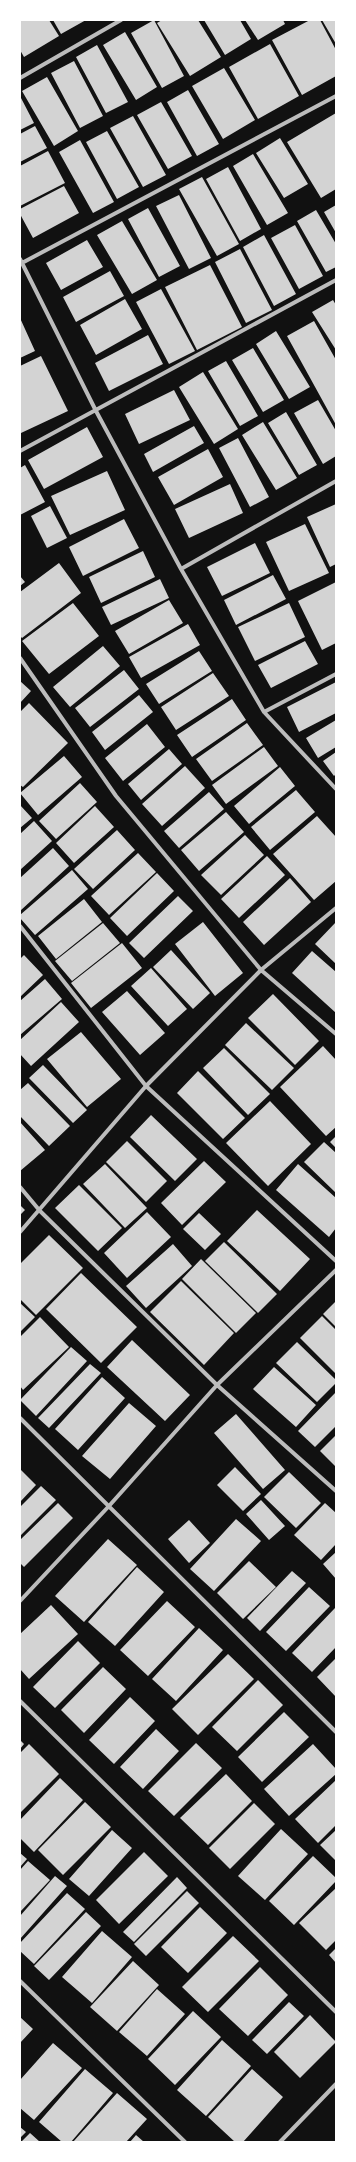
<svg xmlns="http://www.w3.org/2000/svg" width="356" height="2162" viewBox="0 0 356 2162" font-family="'Crimson Pro',serif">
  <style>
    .building { fill: #d3d3d3 }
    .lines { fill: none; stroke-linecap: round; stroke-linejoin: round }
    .minor { stroke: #bcbcbc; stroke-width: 4 }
  </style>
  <rect width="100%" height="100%" fill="#111"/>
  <!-- building -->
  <path class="building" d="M 20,20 L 49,20 L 59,36 L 24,57 L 20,50 Z
    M 53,20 L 86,20 L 61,34 Z
    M 154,20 L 184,76 L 162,88 L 131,33 Z
    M 162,20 L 198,20 L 221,57 L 190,76 L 157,23 Z
    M 204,20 L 240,20 L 251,39 L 225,55 Z
    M 245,20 L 283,20 L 285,24 L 258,40 Z
    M 310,20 L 320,20 L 336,50 L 336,76 L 302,95 L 272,40 Z
    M 322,20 L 336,20 L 336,44 Z
    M 125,32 L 157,87 L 136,100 L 103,45 Z
    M 270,44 L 299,96 L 258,119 L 229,67 Z
    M 97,45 L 128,102 L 106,113 L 76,57 Z
    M 74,61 L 103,116 L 80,128 L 51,73 Z
    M 224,68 L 255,120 L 223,139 L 192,86 Z
    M 47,77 L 78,131 L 54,146 L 22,91 Z
    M 188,90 L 219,144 L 197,156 L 167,102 Z
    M 21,98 L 34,123 L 20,130 L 20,99 Z
    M 161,102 L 192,156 L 168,169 L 137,115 Z
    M 336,113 L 336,189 L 321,198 L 287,142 Z
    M 133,116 L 166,175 L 143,187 L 110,128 Z
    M 35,126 L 47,148 L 20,162 L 20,134 Z
    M 107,131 L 139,187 L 117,199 L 86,142 Z
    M 280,138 L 308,184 L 284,198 L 256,153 Z
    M 80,140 L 114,202 L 93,213 L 59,152 Z
    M 48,151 L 65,183 L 20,206 L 20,166 Z
    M 253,154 L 288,213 L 267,225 L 233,166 Z
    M 228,167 L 261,229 L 240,241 L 206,179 Z
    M 202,177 L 239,244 L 217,256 L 179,189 Z
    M 64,186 L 79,213 L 33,238 L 20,214 L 20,209 Z
    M 179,195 L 211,258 L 189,269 L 156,206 Z
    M 336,205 L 336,233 L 324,212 Z
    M 148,208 L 180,266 L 159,277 L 128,219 Z
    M 316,210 L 336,244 L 336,267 L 326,272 L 297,221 Z
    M 122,221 L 157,280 L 132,294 L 97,235 Z
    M 295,225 L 323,276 L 299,289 L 271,238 Z
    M 264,235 L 296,294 L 274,306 L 243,247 Z
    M 87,240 L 103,267 L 61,290 L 46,263 Z
    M 240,249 L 272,310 L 246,323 L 215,262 Z
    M 210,265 L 242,327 L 197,350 L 165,287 Z
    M 110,271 L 124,296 L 76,322 L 63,297 Z
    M 161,289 L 195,351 L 169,364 L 136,302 Z
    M 125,299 L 142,329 L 96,355 L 80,325 Z
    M 333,300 L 336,305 L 336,350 L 312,312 Z
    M 20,318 L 35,351 L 20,358 Z
    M 314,321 L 336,360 L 336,425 L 287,336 Z
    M 276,331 L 310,387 L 289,399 L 256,344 Z
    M 148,335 L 163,364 L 109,391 L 95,363 Z
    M 253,348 L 284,400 L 263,412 L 232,360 Z
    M 41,356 L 68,411 L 21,433 L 20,366 Z
    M 226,361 L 258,416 L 240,426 L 208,371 Z
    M 203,372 L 238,429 L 214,444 L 179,387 Z
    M 174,390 L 190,420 L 139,444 L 125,414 Z
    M 318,400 L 336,431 L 336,456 L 323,464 L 294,413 Z
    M 286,412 L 317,465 L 299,475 L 268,423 Z
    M 263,422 L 297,478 L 276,490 L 242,435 Z
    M 194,426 L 204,443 L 153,472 L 144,454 Z
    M 87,427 L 103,457 L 44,489 L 28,460 Z
    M 238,438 L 269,497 L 250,507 L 219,448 Z
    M 208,449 L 223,477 L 174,505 L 158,477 Z
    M 25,465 L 45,502 L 20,515 L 20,468 Z
    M 107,471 L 125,510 L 70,535 L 51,496 Z
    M 230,484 L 243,513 L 189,538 L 175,509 Z
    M 336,504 L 336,564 L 330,567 L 307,517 Z
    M 50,506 L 67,538 L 47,548 L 31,516 Z
    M 124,519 L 139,548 L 83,576 L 69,547 Z
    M 305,524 L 329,573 L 289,591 L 266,542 Z
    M 255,543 L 270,573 L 222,596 L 207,567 Z
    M 143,551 L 155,577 L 101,603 L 89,577 Z
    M 59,563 L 81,593 L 22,638 L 20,636 L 20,592 Z
    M 273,575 L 286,599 L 236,625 L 224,600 Z
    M 20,576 L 25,582 L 20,586 Z
    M 160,579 L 169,598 L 111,625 L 102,607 Z
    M 336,582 L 336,643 L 322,650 L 298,601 Z
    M 169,600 L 183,623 L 129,654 L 115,631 Z
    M 73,603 L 99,636 L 49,674 L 22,641 Z
    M 289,603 L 305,637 L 255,661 L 238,627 Z
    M 188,624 L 200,645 L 141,678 L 129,657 Z
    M 305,641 L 318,664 L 271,688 L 258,665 Z
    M 103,646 L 120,666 L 70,707 L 53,687 Z
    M 199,651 L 212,671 L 159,704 L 146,684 Z
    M 124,670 L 139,689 L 90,727 L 75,708 Z
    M 213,673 L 229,696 L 176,730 L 161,707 Z
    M 20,681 L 31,691 L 20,703 Z
    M 336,682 L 336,713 L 299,732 L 287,707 Z
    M 139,695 L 153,712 L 105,750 L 92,732 Z
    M 232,699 L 246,720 L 192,757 L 177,735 Z
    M 29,703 L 68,743 L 23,787 L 20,785 L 20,712 Z
    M 336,720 L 336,747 L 318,758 L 306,738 Z
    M 247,723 L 263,745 L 212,781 L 196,759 Z
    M 147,724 L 165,747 L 123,781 L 105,758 Z
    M 264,747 L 278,766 L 226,804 L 212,785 Z
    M 169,749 L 182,764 L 141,800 L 128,784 Z
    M 336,752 L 336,774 L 334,776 L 323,761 Z
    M 64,756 L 82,777 L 38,815 L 20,793 Z
    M 185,766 L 205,788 L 162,826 L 142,804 Z
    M 280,767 L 295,786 L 249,824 L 234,806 Z
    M 80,783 L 97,802 L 56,839 L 39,821 Z
    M 296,790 L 315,812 L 270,850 L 251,827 Z
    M 209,792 L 224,809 L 179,848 L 164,831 Z
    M 20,805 L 32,818 L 20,828 Z
    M 95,806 L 114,827 L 74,863 L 56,843 Z
    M 226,812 L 244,832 L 199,871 L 181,850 Z
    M 317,816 L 336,837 L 336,881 L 314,900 L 273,854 Z
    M 34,821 L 52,841 L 20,870 L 20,834 Z
    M 117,830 L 135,850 L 93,889 L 74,869 Z
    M 245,835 L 264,855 L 221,895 L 201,875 Z
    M 53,848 L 69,866 L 20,911 L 20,878 Z
    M 138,853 L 156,872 L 109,915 L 91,896 Z
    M 267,856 L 285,875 L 239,918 L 221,899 Z
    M 72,870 L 88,889 L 35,935 L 20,918 L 20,915 Z
    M 157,873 L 174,891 L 127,936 L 110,918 Z
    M 290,878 L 311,902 L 264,945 L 243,922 Z
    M 178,896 L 193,911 L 144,958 L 129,943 Z
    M 84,899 L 102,922 L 56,959 L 38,936 Z
    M 203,922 L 243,973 L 215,996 L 175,944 Z
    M 336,922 L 336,964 L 315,944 Z
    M 103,923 L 120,943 L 72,981 L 55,961 Z
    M 122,943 L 142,968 L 91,1008 L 71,983 Z
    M 171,950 L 210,993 L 193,1009 L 153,967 Z
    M 312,951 L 336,972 L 336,1013 L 292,973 Z
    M 24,955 L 43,975 L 20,997 L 20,959 Z
    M 151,968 L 187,1009 L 168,1026 L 131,986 Z
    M 45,979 L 62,999 L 20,1035 L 20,1001 Z
    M 127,991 L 165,1033 L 140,1055 L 102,1012 Z
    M 273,994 L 319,1041 L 295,1065 L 248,1018 Z
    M 61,1002 L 79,1022 L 31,1066 L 20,1054 L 20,1040 Z
    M 246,1023 L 294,1068 L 272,1090 L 225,1045 Z
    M 81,1032 L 121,1079 L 87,1107 L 47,1059 Z
    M 323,1046 L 336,1060 L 336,1127 L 326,1136 L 280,1087 Z
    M 224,1048 L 270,1094 L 248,1115 L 203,1068 Z
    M 43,1065 L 87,1110 L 73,1123 L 29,1078 Z
    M 198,1071 L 245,1118 L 223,1139 L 177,1093 Z
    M 28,1083 L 70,1126 L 49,1146 L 20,1116 L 20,1090 Z
    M 270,1101 L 311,1144 L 268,1186 L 226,1143 Z
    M 151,1115 L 197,1159 L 175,1181 L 130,1137 Z
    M 20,1122 L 45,1150 L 20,1171 Z
    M 336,1136 L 336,1148 L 330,1142 Z
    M 127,1141 L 167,1181 L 146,1202 L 106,1162 Z
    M 324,1142 L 336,1153 L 336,1193 L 304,1162 Z
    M 204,1161 L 226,1182 L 182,1225 L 161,1203 Z
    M 105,1164 L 147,1208 L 125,1228 L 83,1184 Z
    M 298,1164 L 336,1198 L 336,1228 L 329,1237 L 276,1190 Z
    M 79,1185 L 122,1228 L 98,1251 L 55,1208 Z
    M 20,1205 L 25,1210 L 20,1215 Z
    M 257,1210 L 310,1259 L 280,1291 L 227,1241 Z
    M 147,1212 L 171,1237 L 127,1278 L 104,1253 Z
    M 199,1213 L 221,1234 L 205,1250 L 183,1229 Z
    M 49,1235 L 83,1268 L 36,1315 L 20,1299 L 20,1264 Z
    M 224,1242 L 277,1294 L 258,1313 L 205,1261 Z
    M 173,1244 L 192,1266 L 146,1308 L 126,1286 Z
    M 201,1259 L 256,1313 L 236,1333 L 182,1279 Z
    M 81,1273 L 137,1327 L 101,1363 L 46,1309 Z
    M 181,1281 L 234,1333 L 204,1365 L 150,1312 Z
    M 336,1301 L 336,1327 L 323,1314 Z
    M 20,1303 L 35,1317 L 20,1332 Z
    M 322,1316 L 336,1330 L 336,1374 L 300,1338 Z
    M 40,1317 L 69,1347 L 23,1390 L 20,1386 L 20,1337 Z
    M 132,1340 L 190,1395 L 165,1421 L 107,1367 Z
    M 297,1342 L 336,1380 L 336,1383 L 317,1402 L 276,1363 Z
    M 71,1347 L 87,1361 L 36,1416 L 20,1400 Z
    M 90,1364 L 101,1373 L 49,1428 L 38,1418 Z
    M 274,1367 L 316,1405 L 296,1427 L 253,1389 Z
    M 102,1377 L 125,1398 L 78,1450 L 55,1429 Z
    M 336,1392 L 336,1426 L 315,1447 L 298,1431 Z
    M 129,1403 L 156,1426 L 110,1479 L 82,1456 Z
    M 236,1414 L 285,1470 L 263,1489 L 214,1433 Z
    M 336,1435 L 336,1467 L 320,1451 Z
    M 235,1467 L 261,1494 L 243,1511 L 217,1485 Z
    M 20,1469 L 36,1485 L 20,1502 Z
    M 289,1472 L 321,1503 L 296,1528 L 264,1497 Z
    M 41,1486 L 56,1500 L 20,1536 L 20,1507 Z
    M 261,1500 L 285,1526 L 269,1540 L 246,1514 Z
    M 58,1503 L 73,1518 L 24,1567 L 20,1563 L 20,1540 Z
    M 325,1503 L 336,1513 L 336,1544 L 321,1560 L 294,1535 Z
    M 236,1519 L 261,1541 L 214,1591 L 190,1569 Z
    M 189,1520 L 210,1543 L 189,1563 L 168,1539 Z
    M 108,1539 L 137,1565 L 84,1622 L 55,1596 Z
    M 336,1552 L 336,1579 L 323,1564 Z
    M 249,1561 L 276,1587 L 243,1619 L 217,1593 Z
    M 137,1567 L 164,1592 L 115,1646 L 88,1622 Z
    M 292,1571 L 306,1583 L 260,1631 L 247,1618 Z
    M 309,1587 L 330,1606 L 286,1651 L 266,1632 Z
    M 167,1601 L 195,1627 L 148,1676 L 120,1650 Z
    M 51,1605 L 78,1634 L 29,1679 L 20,1669 L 20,1634 Z
    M 335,1608 L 336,1647 L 312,1672 L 292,1653 Z
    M 199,1628 L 223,1650 L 176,1701 L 152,1679 Z
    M 78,1641 L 100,1663 L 55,1708 L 33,1687 Z
    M 228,1654 L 254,1679 L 198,1735 L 172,1709 Z
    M 336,1658 L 336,1697 L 317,1677 Z
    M 103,1667 L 126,1689 L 84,1733 L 61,1710 Z
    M 258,1680 L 283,1705 L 237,1751 L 212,1727 Z
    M 130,1697 L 155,1721 L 114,1764 L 89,1740 Z
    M 284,1712 L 309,1737 L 262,1782 L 238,1757 Z
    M 156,1729 L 179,1751 L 143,1789 L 120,1767 Z
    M 20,1740 L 24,1744 L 20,1749 Z
    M 196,1743 L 222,1768 L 174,1816 L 148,1791 Z
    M 29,1744 L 59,1774 L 20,1813 L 20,1753 Z
    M 313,1744 L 336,1769 L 336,1774 L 289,1816 L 264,1789 Z
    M 226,1774 L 252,1801 L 208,1845 L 180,1818 Z
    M 60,1778 L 83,1800 L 34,1852 L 20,1838 L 20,1820 Z
    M 336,1780 L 336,1825 L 318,1843 L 295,1819 Z
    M 85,1802 L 111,1827 L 63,1875 L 38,1850 Z
    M 254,1803 L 275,1824 L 230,1869 L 209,1848 Z
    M 281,1829 L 308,1854 L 265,1900 L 238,1876 Z
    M 112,1830 L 132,1848 L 89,1896 L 69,1879 Z
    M 336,1830 L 336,1861 L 320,1845 Z
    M 144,1852 L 168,1876 L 119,1924 L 96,1900 Z
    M 20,1853 L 27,1859 L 20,1867 Z
    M 313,1856 L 336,1878 L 336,1881 L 294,1925 L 269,1901 Z
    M 28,1861 L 50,1880 L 20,1912 L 20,1870 Z
    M 55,1876 L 67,1886 L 20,1939 L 20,1916 Z
    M 177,1877 L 187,1888 L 134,1942 L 123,1932 Z
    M 336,1888 L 336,1940 L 326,1950 L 299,1923 Z
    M 187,1891 L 199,1903 L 146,1956 L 134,1944 Z
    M 67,1893 L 85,1909 L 34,1964 L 20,1951 L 20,1943 Z
    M 200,1907 L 227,1933 L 188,1973 L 161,1947 Z
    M 86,1912 L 101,1926 L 49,1980 L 34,1966 Z
    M 102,1931 L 132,1957 L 92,2003 L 62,1977 Z
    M 233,1936 L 259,1961 L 208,2012 L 182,1987 Z
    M 336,1948 L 336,1963 L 329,1955 Z
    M 133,1961 L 159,1985 L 117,2031 L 90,2007 Z
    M 260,1967 L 288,1995 L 248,2036 L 219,2009 Z
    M 157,1989 L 185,2014 L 147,2056 L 119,2032 Z
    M 289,2002 L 304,2016 L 267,2054 L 252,2040 Z
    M 193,2011 L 221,2037 L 175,2085 L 148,2059 Z
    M 310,2015 L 336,2042 L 300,2078 L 274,2052 Z
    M 20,2017 L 33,2029 L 20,2043 Z
    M 222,2040 L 251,2066 L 206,2116 L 177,2090 Z
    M 53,2043 L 82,2068 L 34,2120 L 20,2108 L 20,2080 Z
    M 85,2069 L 113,2093 L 71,2142 L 62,2142 L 39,2122 Z
    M 252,2069 L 283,2097 L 243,2142 L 235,2142 L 208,2117 Z
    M 117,2093 L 147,2119 L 126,2142 L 73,2142 Z
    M 20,2127 L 26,2132 L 20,2138 Z
    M 30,2133 L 40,2142 L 21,2142 Z
    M 136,2135 L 144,2142 L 130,2142 Z"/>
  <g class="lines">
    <!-- minor -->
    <path class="minor" d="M 20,78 L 121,20
      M 20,259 L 96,411 L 181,569 L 264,712 L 336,789
      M 20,264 L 336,96
      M 20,451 L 336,280
      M 181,569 L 336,481
      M 20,658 L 116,796 L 261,970 L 336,1034
      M 264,712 L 336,674
      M 20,926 L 146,1086 L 336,1261
      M 20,1187 L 40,1211 L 217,1385 L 336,1491
      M 20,1232 L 146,1086 L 261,970 L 336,908
      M 20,1418 L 336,1732
      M 20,1601 L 109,1506 L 217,1385 L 336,1270
      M 20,1701 L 336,2012
      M 20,1981 L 185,2142
      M 280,2142 L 336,2084"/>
  </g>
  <!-- border -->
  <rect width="356" height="2162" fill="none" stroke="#ffffff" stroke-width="42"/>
</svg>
